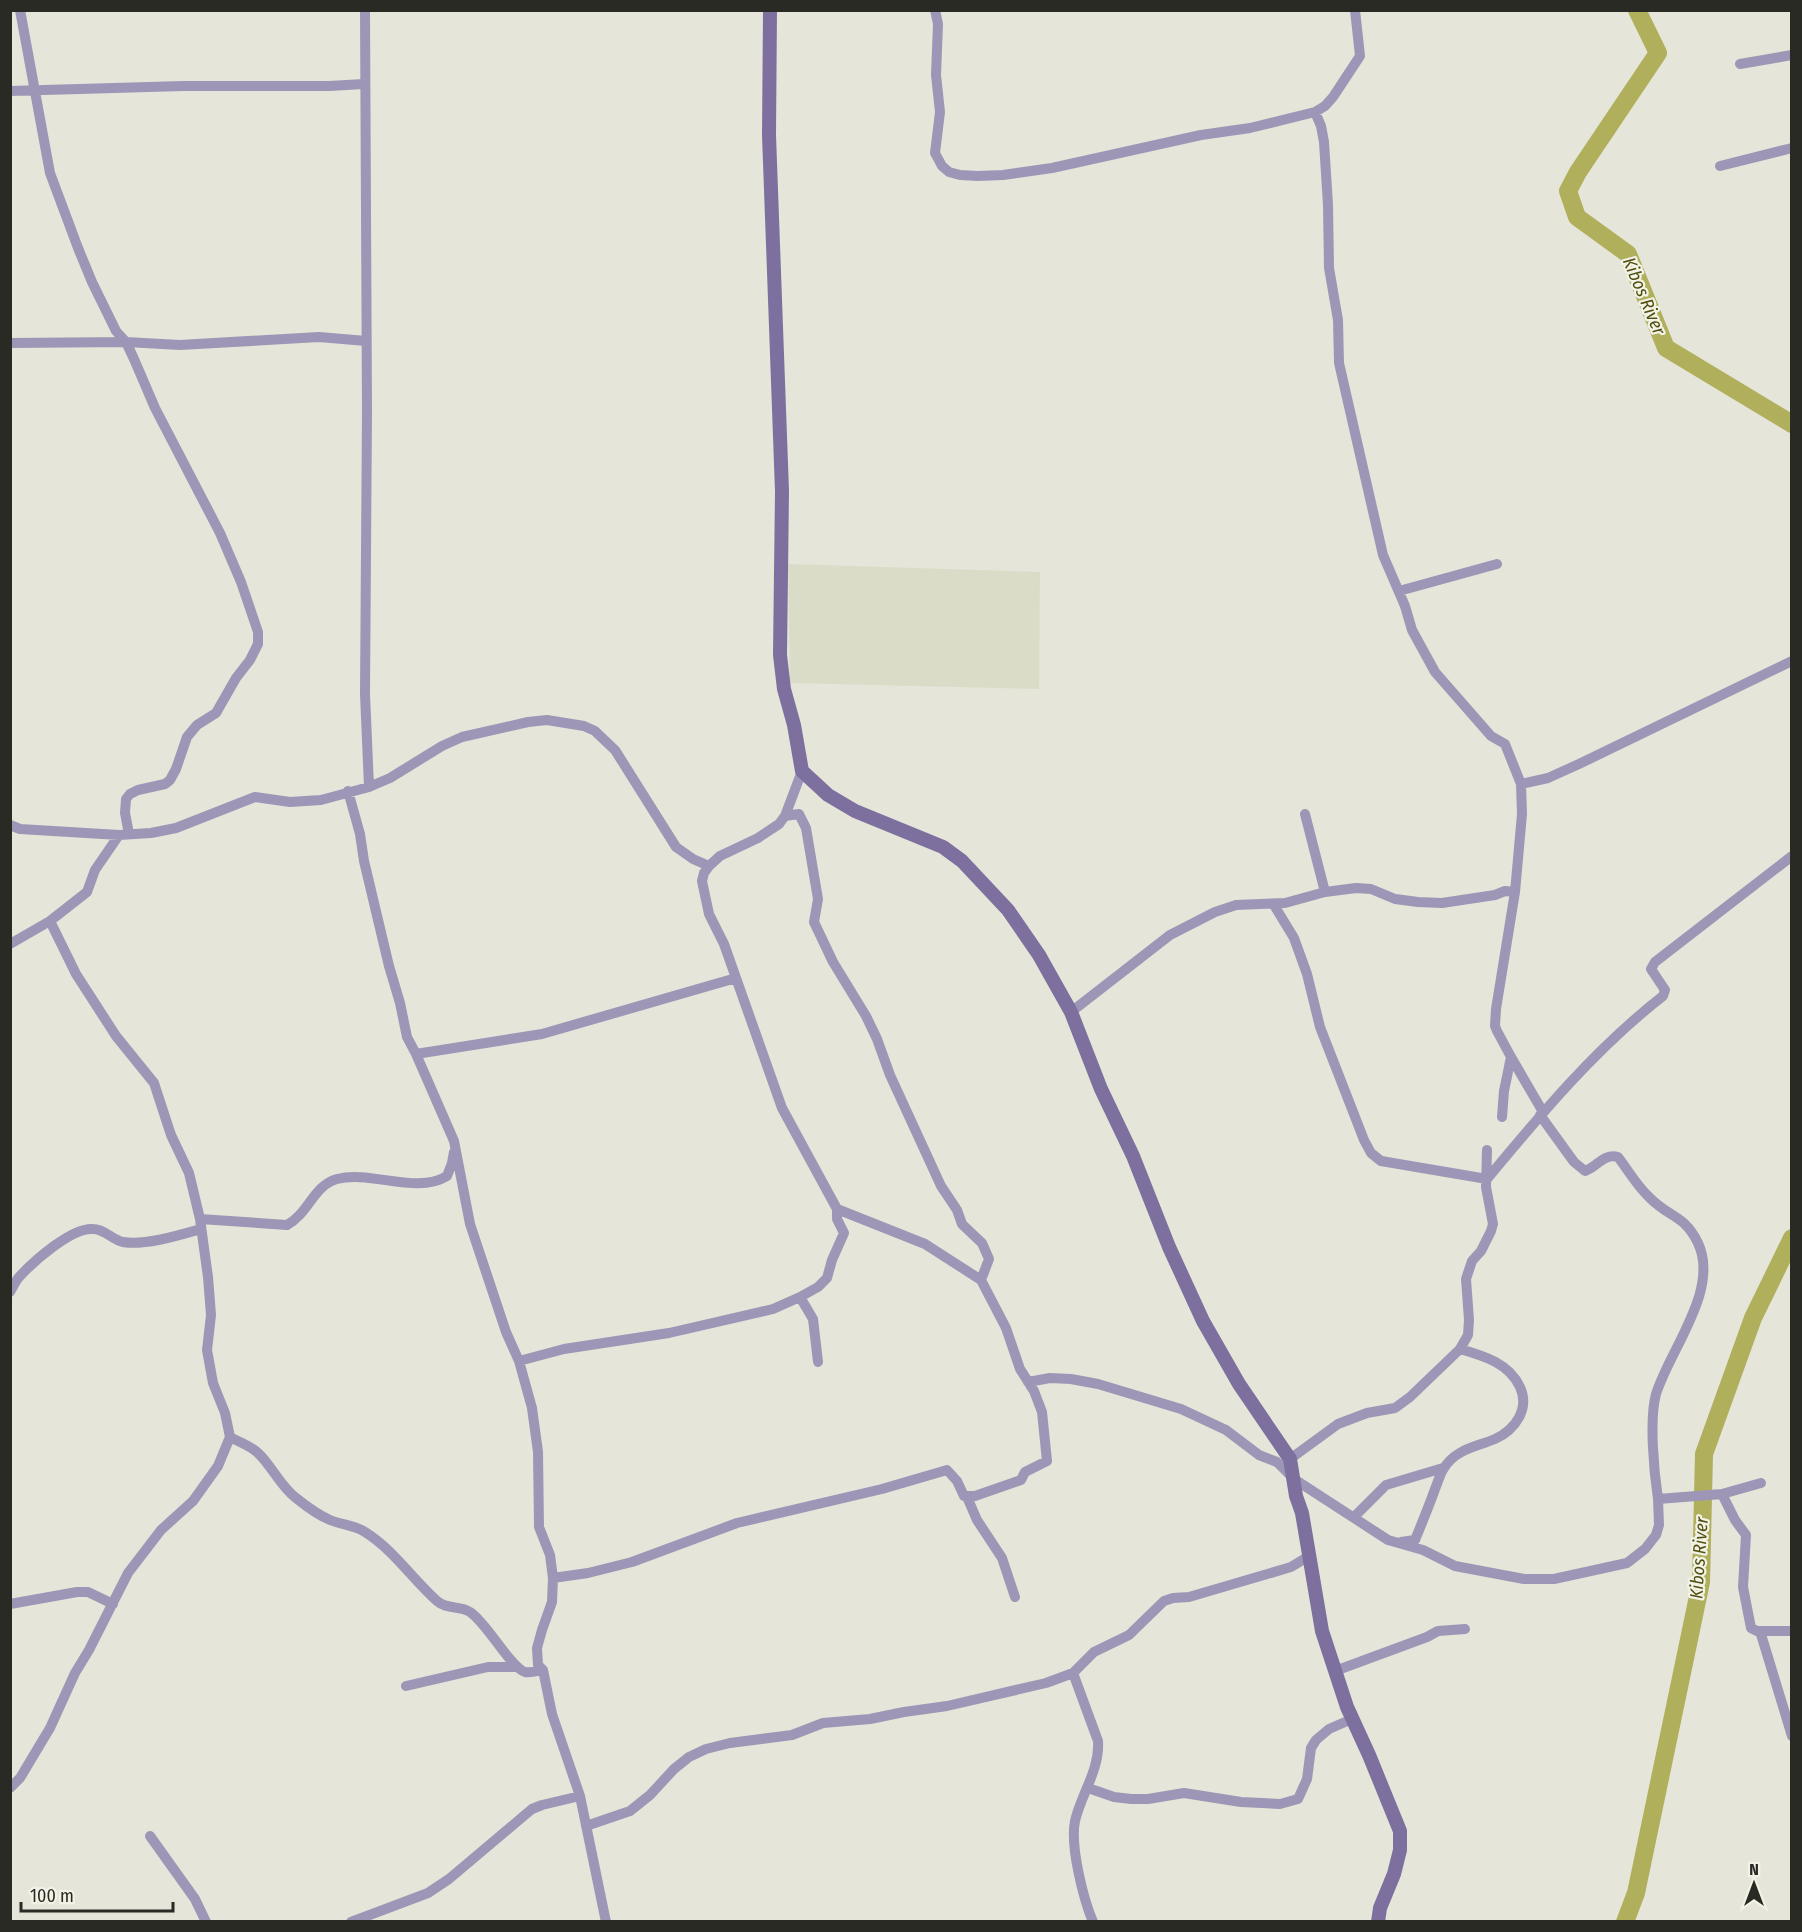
<svg xmlns="http://www.w3.org/2000/svg" width="1802" height="1932" viewBox="0 0 1802 1932" font-family="'Fira Sans Condensed',sans-serif">
  <style>
    .built { fill: #dbdcc8 }
    .lines { fill: none; stroke-linecap: round; stroke-linejoin: round }
    .river { stroke: #b0af5b; stroke-width: 18 }
    .street { stroke: #9e96b6; stroke-width: 10 }
    .secondary { stroke: #7d709f; stroke-width: 14 }
    .labels { text-anchor: middle; dominant-baseline: central; stroke-width: 4.5; stroke-linejoin: round; paint-order: stroke }
    .water-label { font-size: 18px; font-style: italic; fill: #504e0d; stroke: #f2f2e7 }
  </style>
  <rect width="100%" height="100%" fill="#e5e5d9"/>
  <!-- built -->
  <path class="built" d="M 788,564 L 1040,572 L 1039,689 L 790,683 Z"/>
  <g class="lines">
    <!-- river -->
    <path class="river" d="M 1637,10 L 1658,53 L 1578,172 L 1568,191 L 1577,217 L 1628,254 L 1666,348 L 1792,424
      M 1625,1922 L 1636,1893 L 1701,1582 L 1704,1454 L 1753,1318 L 1792,1238"/>
    <!-- street -->
    <path class="street" d="M 20,10 L 50,173 L 78,248 L 92,282 L 116,331 L 126,342 L 134,359 L 155,408 L 220,533 L 241,582 L 258,632 L 258,644 L 250,660 L 236,678 L 216,713 L 197,725 L 187,737 L 176,769 L 170,780 L 165,784 L 138,790 L 130,794 L 126,799 L 125,813 L 129,834
      M 365,10 L 367,411 L 365,694 L 369,787
      M 935,10 L 938,24 L 936,75 L 940,112 L 935,153 L 942,166 L 949,172 L 960,175 L 978,176 L 1003,175 L 1052,168 L 1201,135 L 1250,128 L 1315,112 L 1325,106 L 1333,97 L 1360,56 L 1355,10
      M 1740,64 L 1792,55
      M 10,91 L 183,86 L 329,86 L 364,84
      M 1315,112 L 1321,126 L 1324,142 L 1328,205 L 1329,268 L 1338,320 L 1339,363 L 1383,555 L 1405,606 L 1412,630 L 1435,672 L 1491,736 L 1505,744 L 1521,784 L 1522,814 L 1515,892 L 1496,1009 L 1495,1026 L 1497,1031 L 1511,1057 L 1543,1112
      M 1720,166 L 1792,148
      M 10,343 L 126,342 L 180,345 L 319,337 L 366,341
      M 1399,591 L 1497,564
      M 1521,784 L 1548,778 L 1579,764 L 1792,661
      M 348,791 L 360,834 L 364,861 L 389,966 L 400,1003 L 407,1037 L 416,1054 L 454,1141 L 470,1224 L 506,1332 L 519,1361 L 532,1408 L 538,1452 L 539,1527 L 550,1555 L 553,1578 L 552,1602 L 542,1630 L 537,1648 L 538,1665 L 543,1670 L 552,1714 L 580,1796 L 606,1922
      M 1305,814 L 1325,892
      M 10,825 L 20,829 L 119,835 L 151,833 L 176,828 L 255,797 L 290,802 L 321,800 L 369,787 L 390,778 L 442,746 L 462,737 L 528,722 L 547,720 L 584,726 L 595,731 L 615,750 L 676,847 L 693,859 L 709,866
      M 1274,905 L 1294,938 L 1307,974 L 1320,1027 L 1364,1140 L 1371,1153 L 1381,1161 L 1487,1179
      M 10,944 L 50,921 L 87,892 L 95,870 L 119,835
      M 1071,1012 L 1170,935 L 1215,912 L 1236,905 L 1285,903 L 1325,892 L 1356,888 L 1371,889 L 1395,899 L 1418,902 L 1442,903 L 1495,895 L 1505,891 L 1515,892
      M 416,1054 L 542,1034 L 736,978
      M 1540,1115 L 1574,1162 L 1585,1171 C 1597,1167 1604,1153 1618,1157 C 1628,1170 1637,1186 1649,1197 C 1669,1218 1684,1214 1698,1243 C 1720,1290 1670,1349 1656,1394 C 1649,1420 1654,1472 1658,1499
      M 1502,1117 L 1504,1091 L 1511,1057
      M 1487,1179 C 1541,1114 1596,1048 1663,996 L 1665,990 L 1651,969 L 1655,962 L 1792,856
      M 837,1209 L 925,1244 L 981,1280
      M 200,1219 L 287,1225 C 308,1214 314,1185 337,1179 C 371,1170 416,1195 447,1176 L 452,1163 L 454,1152
      M 10,1292 C 13,1287 16,1280 20,1276 C 34,1261 72,1227 93,1229 C 105,1229 112,1240 123,1242 C 144,1246 180,1235 201,1229
      M 800,1297 L 818,1287 L 827,1278 L 832,1260 L 844,1233 L 837,1219 L 837,1209 L 782,1108 L 724,944 L 709,914 L 702,881 L 704,873 L 709,866 L 720,856 L 758,838 L 779,824 L 785,816 L 802,771
      M 519,1361 L 564,1349 L 669,1333 L 773,1309 L 800,1297 L 813,1319 L 818,1362
      M 1028,1382 L 1050,1378 L 1071,1379 L 1098,1384 L 1181,1409 L 1226,1430 L 1259,1455 L 1277,1462 L 1294,1479 L 1388,1540 L 1423,1550 L 1455,1566 L 1524,1579 L 1554,1579 L 1627,1563 L 1645,1549 L 1656,1535 L 1659,1525 L 1658,1499 L 1722,1494 L 1761,1483
      M 230,1437 C 239,1442 251,1446 258,1453 C 272,1466 280,1486 296,1498 C 306,1506 318,1515 330,1520 C 342,1525 354,1525 365,1532 C 394,1550 412,1579 437,1601 C 447,1610 460,1605 470,1612 C 487,1623 510,1667 525,1672 C 531,1673 537,1671 543,1670
      M 1290,1459 L 1338,1424 L 1367,1413 L 1395,1408 L 1410,1397 L 1460,1349 L 1468,1335 L 1469,1320 L 1466,1279 L 1472,1261 L 1481,1251 L 1491,1231 L 1493,1224 L 1486,1187 L 1487,1150
      M 1722,1494 L 1735,1520 L 1746,1535 L 1743,1587 L 1751,1628 L 1757,1631 L 1792,1631
      M 967,1497 L 977,1520 L 1002,1558 L 1015,1597
      M 1354,1517 L 1386,1485 L 1443,1468
      M 1401,1542 L 1415,1540 C 1422,1523 1429,1506 1435,1489 C 1438,1482 1440,1474 1444,1468 C 1456,1449 1476,1447 1495,1439 C 1515,1430 1530,1409 1520,1387 C 1509,1363 1484,1356 1460,1349
      M 553,1578 L 588,1573 L 632,1562 L 737,1523 L 882,1489 L 947,1470 L 957,1481 L 964,1496 L 975,1496 L 1021,1480 L 1025,1472 L 1047,1461 L 1042,1412 L 1034,1391 L 1020,1369 L 1006,1328 L 981,1280 L 989,1259 L 982,1243 L 962,1224 L 957,1210 L 941,1186 L 890,1075 L 877,1039 L 866,1016 L 833,962 L 814,922 L 818,899 L 806,828 L 799,814 L 785,816
      M 10,1604 L 77,1592 L 88,1592 L 113,1604
      M 1760,1631 L 1792,1736
      M 1335,1671 L 1427,1637 L 1438,1631 L 1465,1629
      M 1073,1673 L 1098,1741 C 1100,1770 1081,1794 1075,1821 C 1070,1846 1083,1898 1093,1922
      M 406,1686 L 488,1667 L 517,1667
      M 10,1788 L 20,1778 L 50,1728 L 75,1673 L 89,1650 L 128,1573 L 161,1530 L 193,1501 L 218,1466 L 230,1437 L 225,1413 L 213,1383 L 207,1350 L 211,1315 L 208,1277 L 200,1219 L 189,1173 L 171,1135 L 154,1083 L 116,1036 L 76,974 L 50,921
      M 1088,1788 L 1114,1797 L 1131,1799 L 1148,1799 L 1184,1793 L 1241,1802 L 1280,1804 L 1298,1799 L 1307,1779 L 1311,1748 L 1316,1740 L 1329,1729 L 1352,1719
      M 586,1826 L 630,1811 L 650,1795 L 674,1769 L 689,1757 L 706,1749 L 730,1743 L 792,1735 L 823,1723 L 870,1719 L 904,1712 L 947,1706 L 1046,1683 L 1073,1673 L 1094,1652 L 1129,1635 L 1164,1601 L 1173,1598 L 1189,1597 L 1291,1567 L 1309,1556
      M 150,1836 L 195,1899 L 206,1922
      M 351,1922 L 428,1893 L 449,1879 L 532,1809 L 542,1805 L 580,1796"/>
    <!-- secondary -->
    <path class="secondary" d="M 770,10 L 769,135 L 782,491 L 780,655 L 784,689 L 794,725 L 802,771 L 828,795 L 855,811 L 943,847 L 962,861 L 1008,910 L 1039,955 L 1071,1012 L 1101,1089 L 1133,1156 L 1169,1247 L 1203,1321 L 1239,1384 L 1290,1459 L 1296,1496 L 1302,1513 L 1322,1631 L 1347,1707 L 1369,1755 L 1400,1831 L 1400,1850 L 1394,1874 L 1380,1908 L 1378,1922"/>
  </g>
  <g class="labels">
    <!-- water labels -->
    <g class="water-label">
      <text transform="translate(1644 296) rotate(67)">Kibos River</text>
      <text transform="translate(1699 1558) rotate(-86)">Kibos River</text>
    </g>
  </g>
  <!-- border -->
  <rect width="1802" height="1932" fill="none" stroke="#2a2a25" stroke-width="24"/>
  <!-- north arrow -->
  <g transform="translate(1754 1884)" stroke="#f2f2e7" stroke-width="4.5" paint-order="stroke">
  <path d="M0-4.5L10 22L0 15L-10 22Z" fill="#2a2a25"/>
  <text y="-9" font-size="16" font-weight="bold" text-anchor="middle" fill="#2a2a25">N</text>
  </g>
  <!-- scale -->
  <path d="M21 1902v9h152v-9" fill="none" stroke="#2a2a25" stroke-width="3"/>
  <text x="30" y="1902" font-size="18" fill="#2a2a25" stroke="#f2f2e7" stroke-width="4.5" paint-order="stroke">100 m</text>
</svg>
